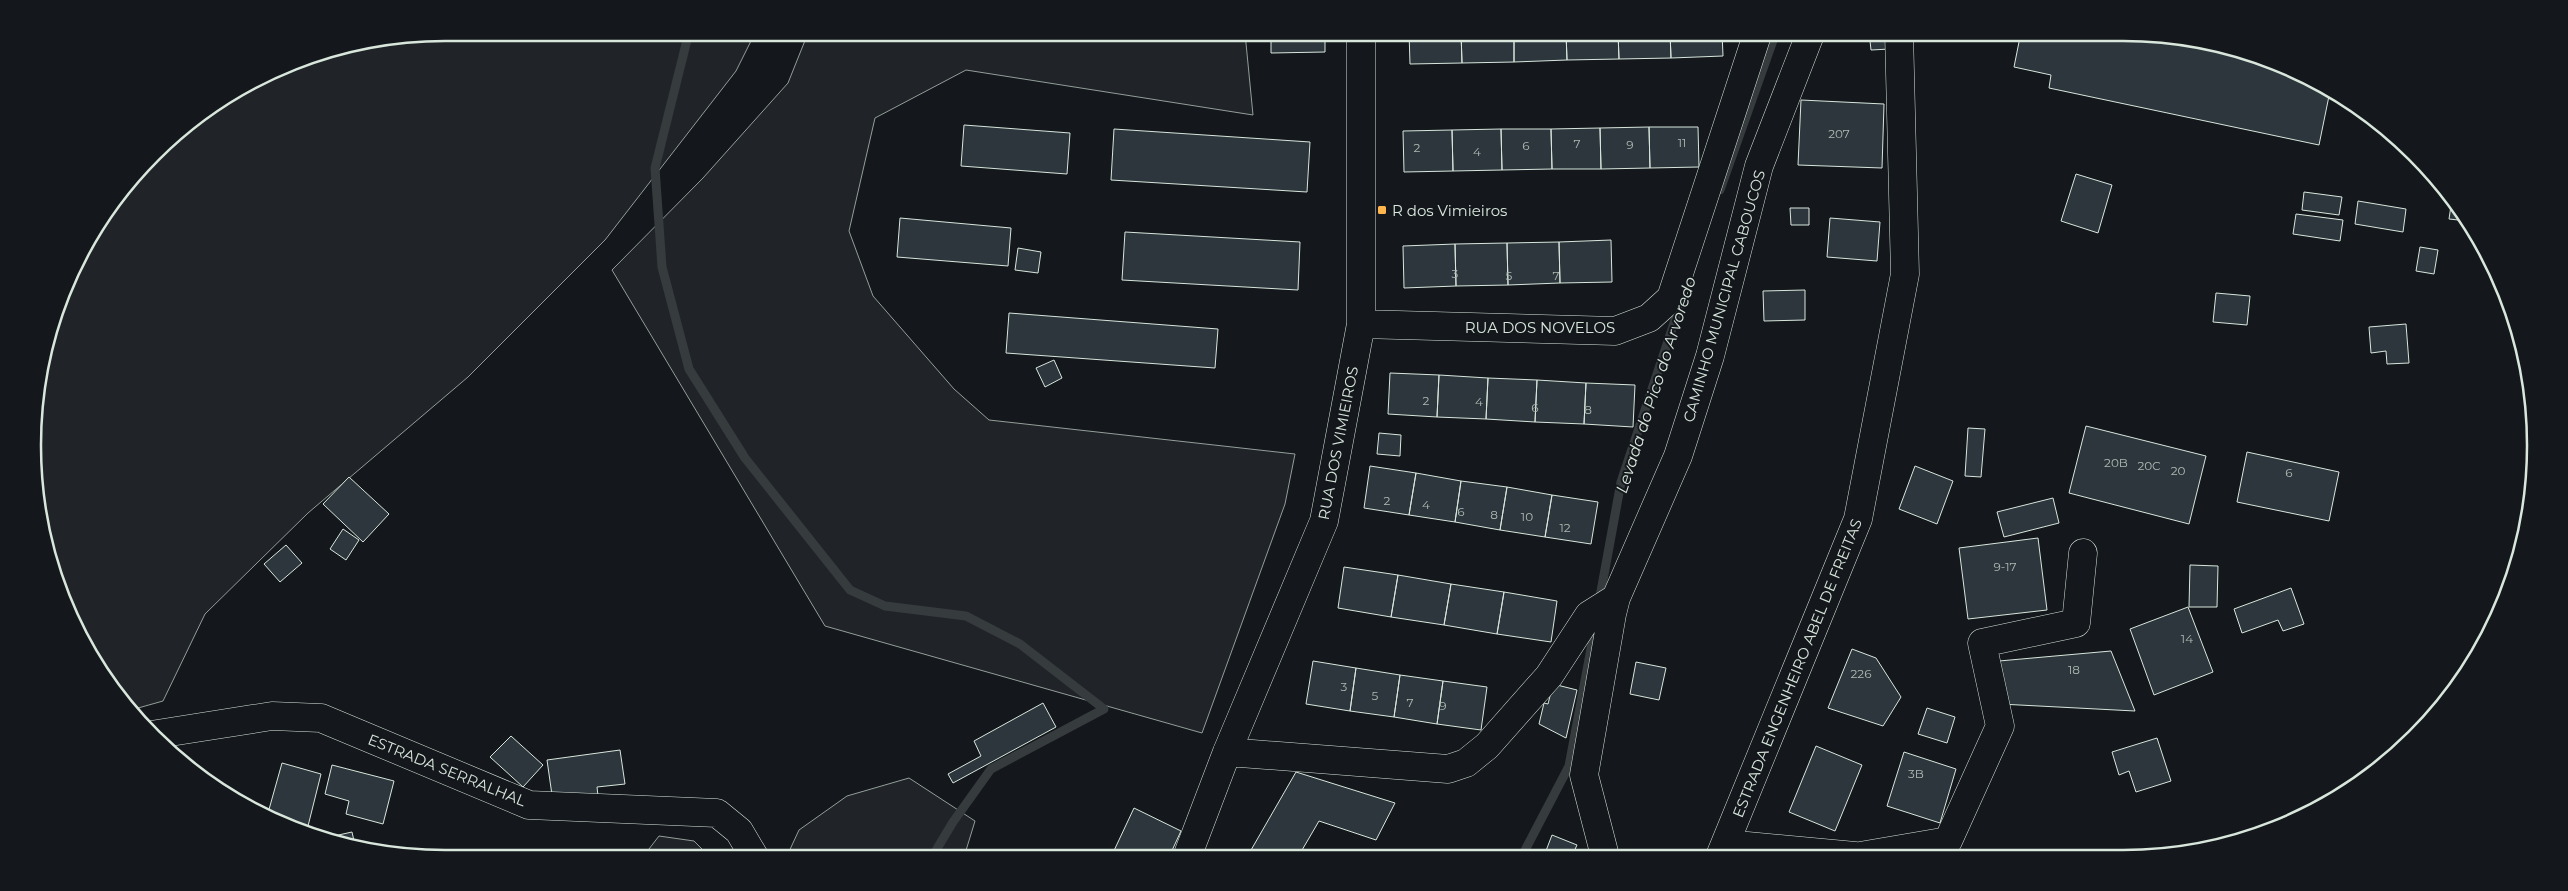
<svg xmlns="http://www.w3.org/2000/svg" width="2568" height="891" viewBox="0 0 2568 891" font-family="Montserrat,sans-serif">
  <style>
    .green { fill: #202428; stroke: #939e99 }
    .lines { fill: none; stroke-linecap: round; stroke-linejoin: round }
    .stream { stroke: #363b3e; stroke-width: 9 }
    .building { fill: #2c363c; stroke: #d8e6dc }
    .minor-casing { stroke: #d8e6dc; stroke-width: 29 }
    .tertiary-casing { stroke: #d8e6dc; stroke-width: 29 }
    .secondary-casing { stroke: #d8e6dc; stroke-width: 29 }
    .minor { stroke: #14181c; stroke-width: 28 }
    .tertiary { stroke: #14181c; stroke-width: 28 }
    .secondary { stroke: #14181c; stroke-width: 28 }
    .poi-dot { fill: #ffb74d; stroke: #14181c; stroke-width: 2 }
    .labels { text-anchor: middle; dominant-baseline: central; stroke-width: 4; stroke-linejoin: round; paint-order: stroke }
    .number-label { font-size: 12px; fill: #adbab4 }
    .poi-label { font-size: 15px; fill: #d8e6dc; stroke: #14181c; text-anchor: start }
    .street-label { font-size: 15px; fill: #d8e6dc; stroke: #14181c }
    .water-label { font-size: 16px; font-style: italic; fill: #d8e6dc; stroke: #14181c }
    .rim { fill: none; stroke: #d8e6dc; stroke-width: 2.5 }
  </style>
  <rect width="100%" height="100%" fill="#14181c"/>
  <!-- green -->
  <path class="green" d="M 446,32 L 755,33 L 736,71 L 605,240 L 468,377 L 308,513 L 205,614 L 163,701 L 131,710 L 102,675 L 47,552 L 33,472 L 36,392 L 75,263 L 118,194 L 173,135 L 288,64 L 365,40 Z
    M 808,33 L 1245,33 L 1253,115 L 966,70 L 875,118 L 849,231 L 873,296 L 954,389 L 989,420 L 1295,454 L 1285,504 L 1202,733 L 825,626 L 612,270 L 703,178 L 788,83 Z
    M 909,778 L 975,821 L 964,857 L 786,858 L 799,830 L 847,796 Z
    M 659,836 L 694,841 L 711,858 L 642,858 Z"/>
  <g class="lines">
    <!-- stream -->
    <path class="stream" d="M 689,32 L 655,168 L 662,267 L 689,369 L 745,458 L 850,590 L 885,606 L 966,616 L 1020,644 L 1104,709 L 991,769 L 953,822 L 932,857
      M 1720,190 L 1776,32
      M 1599,602 L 1621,482 L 1682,299
      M 1522,856 L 1569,766 L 1596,622"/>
  </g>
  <!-- building -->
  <path class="building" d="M 1271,32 L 1325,32 L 1325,52 L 1271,53 Z
    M 1409,32 L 1461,32 L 1462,63 L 1410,64 Z
    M 1461,32 L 1514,32 L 1514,62 L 1462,63 Z
    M 1514,32 L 1566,32 L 1567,60 L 1514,62 Z
    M 1566,32 L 1618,32 L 1619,59 L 1567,60 Z
    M 1618,32 L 1670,32 L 1671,58 L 1619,59 Z
    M 1670,32 L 1722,32 L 1723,56 L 1671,58 Z
    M 1869,32 L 1889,32 L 1890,49 L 1871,50 Z
    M 2021,32 L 2122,32 L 2229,47 L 2305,75 L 2330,91 L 2319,145 L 2049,88 L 2051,75 L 2014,67 Z
    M 1801,100 L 1884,104 L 1882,168 L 1798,165 Z
    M 2351,104 L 2374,118 L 2379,123 L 2349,110 Z
    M 964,125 L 1070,133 L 1067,174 L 961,166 Z
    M 1649,127 L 1650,168 L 1601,169 L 1600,128 Z
    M 1649,127 L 1698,127 L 1699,167 L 1650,168 Z
    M 1600,128 L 1601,169 L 1552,169 L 1551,129 Z
    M 1114,129 L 1310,142 L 1307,192 L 1111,180 Z
    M 1501,129 L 1551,129 L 1552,169 L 1502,170 Z
    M 1501,129 L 1502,170 L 1453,171 L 1452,130 Z
    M 1452,130 L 1453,171 L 1404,172 L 1403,131 Z
    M 2076,174 L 2112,185 L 2098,233 L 2061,221 Z
    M 2304,192 L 2342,197 L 2339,215 L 2302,210 Z
    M 2452,199 L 2467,221 L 2449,219 Z
    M 2358,201 L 2406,209 L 2403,232 L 2355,224 Z
    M 1790,208 L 1809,208 L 1809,225 L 1791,225 Z
    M 2296,214 L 2343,220 L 2340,241 L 2293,234 Z
    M 900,218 L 1011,228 L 1008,266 L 897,257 Z
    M 1830,218 L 1880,222 L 1877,261 L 1827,257 Z
    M 1125,232 L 1300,242 L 1298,290 L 1122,280 Z
    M 1611,240 L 1612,282 L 1560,283 L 1559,242 Z
    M 1559,242 L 1560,283 L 1508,285 L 1507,243 Z
    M 1507,243 L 1508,285 L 1456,286 L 1455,244 Z
    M 1455,244 L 1456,286 L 1404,288 L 1403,246 Z
    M 2420,247 L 2438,250 L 2434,274 L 2416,271 Z
    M 1018,248 L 1041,252 L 1038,273 L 1015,270 Z
    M 1805,290 L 1805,320 L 1764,321 L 1763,291 Z
    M 2216,293 L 2250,296 L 2247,325 L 2213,322 Z
    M 1009,313 L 1218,329 L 1215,368 L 1006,353 Z
    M 2406,324 L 2409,363 L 2387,364 L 2386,351 L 2371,353 L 2369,327 Z
    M 1054,360 L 1062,378 L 1045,387 L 1036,368 Z
    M 1390,373 L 1439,375 L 1437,417 L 1388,414 Z
    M 1439,375 L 1488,378 L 1486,419 L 1437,417 Z
    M 1488,378 L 1537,380 L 1535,422 L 1486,419 Z
    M 1537,380 L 1586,383 L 1584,424 L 1535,422 Z
    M 1586,383 L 1635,385 L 1633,427 L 1584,424 Z
    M 2086,426 L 2206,456 L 2189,524 L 2069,493 Z
    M 1968,428 L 1985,429 L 1981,477 L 1965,476 Z
    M 1379,433 L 1401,435 L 1400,456 L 1377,454 Z
    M 2247,452 L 2339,472 L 2329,521 L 2237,502 Z
    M 1370,466 L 1416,473 L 1409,515 L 1364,508 Z
    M 1915,466 L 1953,481 L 1937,524 L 1899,509 Z
    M 1416,473 L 1461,481 L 1455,522 L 1409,515 Z
    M 349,477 L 389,514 L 363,542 L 323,504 Z
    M 1461,481 L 1507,487 L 1500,530 L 1455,522 Z
    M 1507,487 L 1552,495 L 1545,537 L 1500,530 Z
    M 1552,495 L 1598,502 L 1591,544 L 1545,537 Z
    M 2053,498 L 2059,523 L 2004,537 L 1997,512 Z
    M 343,529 L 359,540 L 346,560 L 330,549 Z
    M 2038,538 L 2047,610 L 1968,619 L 1959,548 Z
    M 286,545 L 302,563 L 280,582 L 264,564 Z
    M 2190,565 L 2218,566 L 2217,607 L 2189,607 Z
    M 1344,567 L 1398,575 L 1391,617 L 1338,608 Z
    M 1398,575 L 1451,584 L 1444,625 L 1391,617 Z
    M 1451,584 L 1504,592 L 1497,634 L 1444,625 Z
    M 2291,588 L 2304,624 L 2283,631 L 2278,620 L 2242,633 L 2234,609 Z
    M 1504,592 L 1557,601 L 1551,642 L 1497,634 Z
    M 2188,607 L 2213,672 L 2154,695 L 2130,629 Z
    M 1852,649 L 1876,658 L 1901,697 L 1883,726 L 1828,708 Z
    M 2111,651 L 2135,711 L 2000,704 L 1999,661 Z
    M 1313,661 L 1356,668 L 1350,711 L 1306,704 Z
    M 1636,662 L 1666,668 L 1659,700 L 1630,694 Z
    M 1356,668 L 1400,675 L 1394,717 L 1350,711 Z
    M 1400,675 L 1443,681 L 1437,724 L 1394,717 Z
    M 1443,681 L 1487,687 L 1481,730 L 1437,724 Z
    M 1553,684 L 1577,690 L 1566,738 L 1539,724 L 1544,703 L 1548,704 Z
    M 1043,703 L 1056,727 L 953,783 L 948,774 L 981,756 L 974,741 Z
    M 1927,708 L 1955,717 L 1947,743 L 1918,734 Z
    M 511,736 L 543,765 L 523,787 L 490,757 Z
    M 2157,738 L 2171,781 L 2136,792 L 2129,771 L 2119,775 L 2112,752 Z
    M 1816,746 L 1862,765 L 1835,831 L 1789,812 Z
    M 620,750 L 625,784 L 597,787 L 598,796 L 553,802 L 547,760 Z
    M 1904,752 L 1956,769 L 1940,823 L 1887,806 Z
    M 282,763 L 321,774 L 307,830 L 268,813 Z
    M 332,765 L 394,781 L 383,824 L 346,814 L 349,801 L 325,794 Z
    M 1296,772 L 1395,803 L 1376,840 L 1319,821 L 1298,857 L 1247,857 Z
    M 1134,808 L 1181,831 L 1169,857 L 1111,857 Z
    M 352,832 L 354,841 L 339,845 L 325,838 Z
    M 1552,835 L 1577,845 L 1572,856 L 1544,856 Z"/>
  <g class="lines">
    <defs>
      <path id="minor" d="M 1361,324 L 1615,331 L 1649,318 L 1671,298 L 1758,32
        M 1227,752 L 1448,769 L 1466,763 L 1487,746 L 1549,676 L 1589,615 L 1616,598
        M 1726,844 L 1855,856
        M 1605,856 L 1584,775 L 1612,614 L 1616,598 L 1678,456 L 1710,356 L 1759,166 L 1811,32
        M 1860,856 L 1948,841 L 2000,726 L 1982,643 L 2076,623 L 2083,553
        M 1187,857 L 1227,752 L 1324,521 L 1361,324 L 1361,32"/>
      <path id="tertiary" d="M 151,735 L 272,716 L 321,718 L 529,805 L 717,813 L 739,831 L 755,858"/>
      <path id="secondary" d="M 1720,856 L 1858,519 L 1905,274 L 1899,32"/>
    </defs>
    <!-- minor casing -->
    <use href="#minor" class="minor-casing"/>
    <!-- tertiary casing -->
    <use href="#tertiary" class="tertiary-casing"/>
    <!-- secondary casing -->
    <use href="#secondary" class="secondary-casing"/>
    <!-- minor -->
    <use href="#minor" class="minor"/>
    <!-- tertiary -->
    <use href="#tertiary" class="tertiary"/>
    <!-- secondary -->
    <use href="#secondary" class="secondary"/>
  </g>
  <!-- markers -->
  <rect class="poi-dot" x="1377" y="205" width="10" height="10" rx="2.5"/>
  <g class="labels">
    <!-- number labels -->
    <g class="number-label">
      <text x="1839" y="133">207</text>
      <text x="1682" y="142">11</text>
      <text x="1577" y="143">7</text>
      <text x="1630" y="144">9</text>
      <text x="1526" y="145">6</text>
      <text x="1417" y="147">2</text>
      <text x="1477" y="151">4</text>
      <text x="1455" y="273">3</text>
      <text x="1509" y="275">5</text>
      <text x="1556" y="275">7</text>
      <text x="1426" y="400">2</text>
      <text x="1479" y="401">4</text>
      <text x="1535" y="407">6</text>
      <text x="1588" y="409">8</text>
      <text x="2116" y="462">20B</text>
      <text x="2149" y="465">20C</text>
      <text x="2178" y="470">20</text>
      <text x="2289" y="472">6</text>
      <text x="1387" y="500">2</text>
      <text x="1426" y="504">4</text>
      <text x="1461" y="511">6</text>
      <text x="1494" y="514">8</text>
      <text x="1527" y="516">10</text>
      <text x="1565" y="527">12</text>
      <text x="2005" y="566">9-17</text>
      <text x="2187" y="638">14</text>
      <text x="2074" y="669">18</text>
      <text x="1861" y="673">226</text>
      <text x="1344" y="686">3</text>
      <text x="1375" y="695">5</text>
      <text x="1410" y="702">7</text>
      <text x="1443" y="705">9</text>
      <text x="1916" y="773">3B</text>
    </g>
    <!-- poi labels -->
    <g class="poi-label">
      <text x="1392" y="210">R dos Vimieiros</text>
    </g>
    <!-- street labels -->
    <g class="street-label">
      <text transform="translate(1724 296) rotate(-74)">CAMINHO MUNICIPAL CABOUCOS</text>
      <text x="1540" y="327">RUA DOS NOVELOS</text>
      <text transform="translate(1338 443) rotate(-79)">RUA DOS VIMIEIROS</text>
      <text transform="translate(1797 668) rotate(-68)">ESTRADA ENGENHEIRO ABEL DE FREITAS</text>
      <text transform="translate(447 770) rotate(22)">ESTRADA SERRALHAL</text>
    </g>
    <!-- water labels -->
    <g class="water-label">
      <text transform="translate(1656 385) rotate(-72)">Levada do Pico do Arvoredo</text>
    </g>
  </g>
  <!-- crop -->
  <path d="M0 0H2568V891H0ZM445 41H2123A404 404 0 0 1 2527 445V446A404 404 0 0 1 2123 850H445A404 404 0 0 1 41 446V445A404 404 0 0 1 445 41Z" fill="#14181c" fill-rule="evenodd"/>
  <path class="rim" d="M445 41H2123A404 404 0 0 1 2527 445V446A404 404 0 0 1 2123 850H445A404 404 0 0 1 41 446V445A404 404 0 0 1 445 41Z"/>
</svg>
